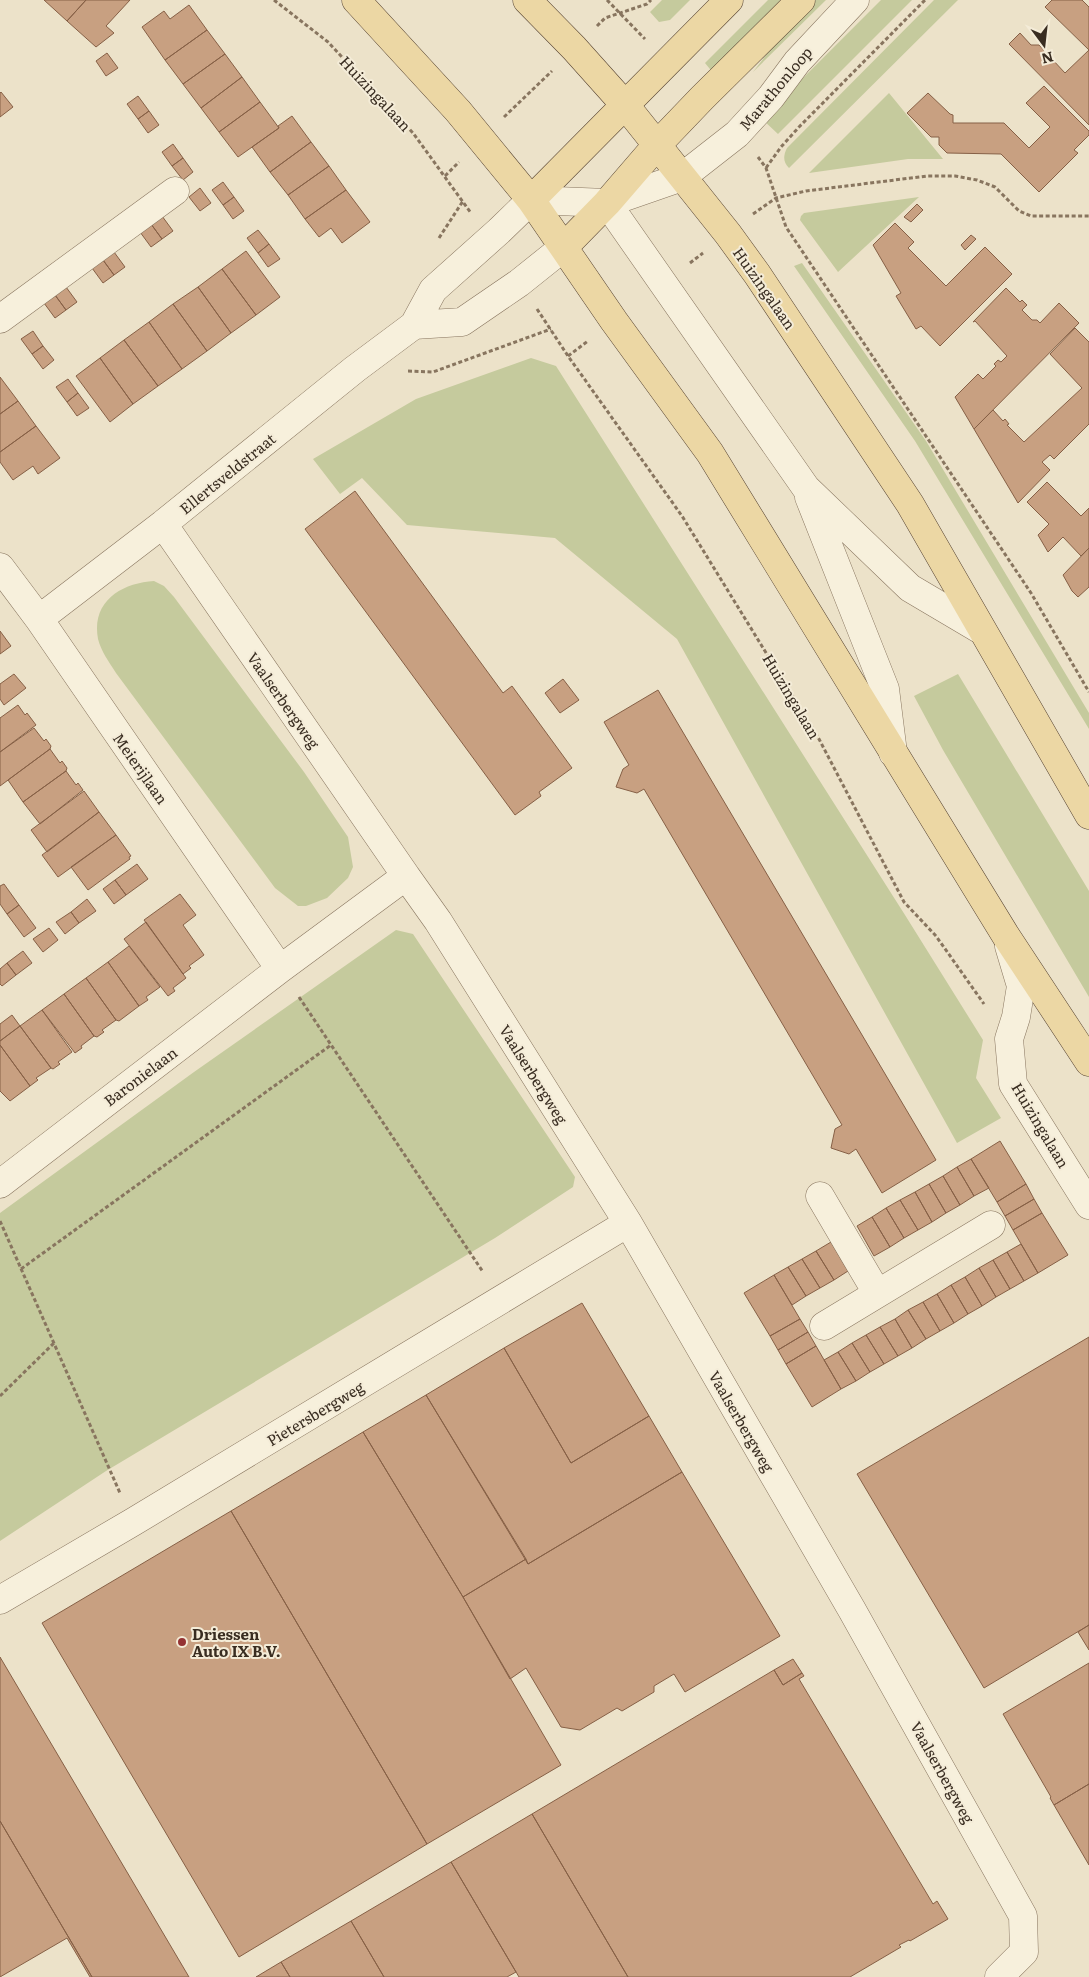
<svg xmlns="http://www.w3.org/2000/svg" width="1089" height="1977" viewBox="0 0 1089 1977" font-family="Literata,serif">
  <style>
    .green { fill: #c5ca9d }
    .building { fill: #c8a081; stroke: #866046 }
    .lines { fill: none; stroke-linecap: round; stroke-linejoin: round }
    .minor-casing { stroke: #88755f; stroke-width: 29 }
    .major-casing { stroke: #564332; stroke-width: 29 }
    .path { stroke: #88755f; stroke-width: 3; stroke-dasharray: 4 2.5; stroke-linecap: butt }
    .minor { stroke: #f7f0dc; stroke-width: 28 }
    .major { stroke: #ecd7a4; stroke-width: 28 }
    .poi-dot { fill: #943232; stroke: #f4ecd8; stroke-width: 2 }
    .labels { text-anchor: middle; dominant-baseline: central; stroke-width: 4; stroke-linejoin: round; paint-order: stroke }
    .street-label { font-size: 15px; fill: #392d21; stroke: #f4ecd8 }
    .poi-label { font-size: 15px; font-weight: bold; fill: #392d21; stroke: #f4ecd8; text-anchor: start }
  </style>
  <rect width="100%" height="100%" fill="#ece2c9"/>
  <!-- green -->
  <path class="green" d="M 662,0 L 690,0 L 670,20 L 659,22 L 650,12 Z
    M 768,0 L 788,0 L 714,74 L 705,63 Z
    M 816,0 L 826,0 L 753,72 L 773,46 Z
    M 881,0 L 912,0 L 778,134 L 762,119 Z
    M 934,0 L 958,0 L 789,168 C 783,162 783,156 787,148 Z
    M 889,93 L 943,159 L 908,159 L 809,173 Z
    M 919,197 L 838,272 L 800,220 L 801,216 L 804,213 Z
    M 802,263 L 926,441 L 1089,713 L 1089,729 L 915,441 L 794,266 Z
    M 531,358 L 556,366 L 905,915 L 983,1040 L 976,1078 L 1001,1118 L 957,1143 L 677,639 L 555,538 L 407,525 L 362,478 L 340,494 L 313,459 L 416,399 Z
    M 154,581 L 164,586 L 174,597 L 304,772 L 348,837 L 353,867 L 348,878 L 327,898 L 306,906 L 298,906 L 275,888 L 116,673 C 109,662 101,651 98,639 C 91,601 122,583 154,581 Z
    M 958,674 L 1089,891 L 1089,997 L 943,750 L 914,696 Z
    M 396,930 L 413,934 L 575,1177 L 573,1187 L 495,1238 L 106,1471 L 0,1541 L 0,1213 L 194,1072 Z"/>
  <!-- building -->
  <path class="building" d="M 44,0 L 86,0 L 67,21 Z
    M 86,0 L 130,0 L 106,26 L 114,33 L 96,47 L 67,21 Z
    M 1052,0 L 1082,0 L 1089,7 L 1089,125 L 1009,44 L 1020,33 L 1031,45 L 1039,45 L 1065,73 L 1089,50 L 1045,7 Z
    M 189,5 L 207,30 L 165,60 L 142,27 L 164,11 L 170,19 Z
    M 207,30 L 225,54 L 183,84 L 165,60 Z
    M 107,53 L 118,68 L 106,76 L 96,61 Z
    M 225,54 L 242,77 L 201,108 L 183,84 Z
    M 242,77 L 260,102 L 219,132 L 201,108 Z
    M 1044,86 L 1089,131 L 1089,135 L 1074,150 L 1078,153 L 1039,192 L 1001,154 L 947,153 L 939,145 L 939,137 L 931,137 L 907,113 L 928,93 L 950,114 L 953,115 L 953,123 L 1004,123 L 1029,148 L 1050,127 L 1026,103 Z
    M 1,92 L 13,107 L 0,117 L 0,93 Z
    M 138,96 L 149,111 L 138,119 L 127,104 Z
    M 260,102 L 279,128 L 238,157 L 219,132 Z
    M 149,111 L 159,125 L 148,133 L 138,119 Z
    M 292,116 L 311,142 L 270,172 L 252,147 L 279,128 L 278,126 Z
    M 311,142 L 329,166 L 288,195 L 270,172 Z
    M 173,144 L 183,158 L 172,166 L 162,152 Z
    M 183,158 L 193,172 L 183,180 L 172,166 Z
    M 329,166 L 346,190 L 305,219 L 288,195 Z
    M 223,182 L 234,197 L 223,205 L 212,190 Z
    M 200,188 L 211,203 L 200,211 L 189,197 Z
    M 346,190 L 370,222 L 342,243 L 331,228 L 319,237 L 305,219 Z
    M 234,197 L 244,211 L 233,219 L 223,205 Z
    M 917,204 L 923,210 L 911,222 L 904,217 Z
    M 162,216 L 173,231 L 162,239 L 151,224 Z
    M 895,223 L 914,242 L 908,248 L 946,286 L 985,247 L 1012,274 L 940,346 L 921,326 L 916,329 L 896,296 L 901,293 L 873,245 Z
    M 151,224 L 162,239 L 151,247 L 140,232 Z
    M 258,230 L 269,244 L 258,253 L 247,238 Z
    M 971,235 L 976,239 L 965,250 L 961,245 Z
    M 269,244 L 280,259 L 268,267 L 258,253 Z
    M 246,251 L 280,297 L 256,315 L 222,269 Z
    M 114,252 L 125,267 L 114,275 L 103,260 Z
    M 103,260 L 114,275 L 103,283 L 92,268 Z
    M 222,269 L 256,315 L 231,333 L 198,287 Z
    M 66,287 L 77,302 L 66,310 L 55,295 Z
    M 198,287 L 231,333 L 207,351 L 173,304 Z
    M 1006,288 L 1020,302 L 1022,300 L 1027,305 L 1022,310 L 1032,320 L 1037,320 L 1040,323 L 1059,303 L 1079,323 L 974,429 L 955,397 L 978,374 L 983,379 L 996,366 L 994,364 L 998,360 L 1001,362 L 1007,356 L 975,321 L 973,322 Z
    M 55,295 L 66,310 L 55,318 L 44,303 Z
    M 173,304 L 207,351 L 182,369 L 149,322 Z
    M 149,322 L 182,369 L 158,386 L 124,340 Z
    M 1075,328 L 1089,342 L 1089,424 L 1054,459 L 1050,455 L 1042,462 L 1050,470 L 1018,503 L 974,429 L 993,410 L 1003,421 L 1005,419 L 1009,424 L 1007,425 L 1024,442 L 1082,388 L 1050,354 Z
    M 33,331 L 43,346 L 32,354 L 21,339 Z
    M 124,340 L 158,386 L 133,404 L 100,358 Z
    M 43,346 L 54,360 L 43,369 L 32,354 Z
    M 100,358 L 133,404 L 110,422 L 76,376 Z
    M 0,377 L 18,401 L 0,414 Z
    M 68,379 L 78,393 L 67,402 L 56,387 Z
    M 78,393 L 89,408 L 77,416 L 67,402 Z
    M 18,401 L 36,426 L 0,452 L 0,414 Z
    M 36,426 L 60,458 L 38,474 L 33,466 L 13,480 L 0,462 L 0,452 Z
    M 1047,482 L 1081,516 L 1089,508 L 1089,548 L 1081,556 L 1063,537 L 1048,552 L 1038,535 L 1049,524 L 1027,502 Z
    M 355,491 L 503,693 L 512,686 L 572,768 L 539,792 L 541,796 L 515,815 L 305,529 Z
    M 1089,548 L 1089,587 L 1078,597 L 1072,591 L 1063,575 Z
    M 0,631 L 11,646 L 0,654 Z
    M 14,674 L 26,688 L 4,705 L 0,699 L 0,684 Z
    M 563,679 L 579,700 L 560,713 L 545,693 Z
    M 658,690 L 936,1160 L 882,1193 L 856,1149 L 849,1154 L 831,1148 L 835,1129 L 842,1125 L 644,789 L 637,793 L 616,787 L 623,769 L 629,765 L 604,722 Z
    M 18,705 L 25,715 L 27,713 L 36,725 L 0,752 L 0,718 Z
    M 34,728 L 44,741 L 46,739 L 51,746 L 50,749 L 0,786 L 0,752 Z
    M 50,749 L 60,763 L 62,761 L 67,768 L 66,771 L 23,802 L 8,780 Z
    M 66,771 L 76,785 L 78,783 L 83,790 L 40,824 L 23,802 Z
    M 84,791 L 99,812 L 47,852 L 31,830 Z
    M 99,812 L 116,835 L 58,877 L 42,855 Z
    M 116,835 L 131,856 L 129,857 L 130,859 L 88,890 L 71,867 Z
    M 137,864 L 148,879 L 126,895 L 115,880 Z
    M 115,880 L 126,895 L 114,904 L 103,889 Z
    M 4,884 L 19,905 L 7,914 L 0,904 L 0,886 Z
    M 180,894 L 196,915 L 183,925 L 204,955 L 189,966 L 191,968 L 183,974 L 144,920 Z
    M 87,899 L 96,911 L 79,923 L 71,912 Z
    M 19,905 L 36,928 L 24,937 L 7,914 Z
    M 71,912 L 79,923 L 65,934 L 56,922 Z
    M 146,922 L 186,978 L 173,988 L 175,991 L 168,996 L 124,939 Z
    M 49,928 L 58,940 L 43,952 L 33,939 Z
    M 129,946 L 160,987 L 146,997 L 148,1000 L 139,1006 L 108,962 Z
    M 23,951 L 32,963 L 16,975 L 7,963 Z
    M 108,962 L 139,1006 L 119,1021 L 116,1020 L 86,978 Z
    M 7,963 L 16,975 L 2,986 L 0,984 L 0,969 Z
    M 86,978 L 116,1020 L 102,1030 L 104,1032 L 97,1037 L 94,1036 L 64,994 Z
    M 64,994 L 94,1036 L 81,1046 L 82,1048 L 75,1053 L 42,1010 Z
    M 42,1010 L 72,1052 L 58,1062 L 60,1064 L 53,1069 L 51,1068 L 20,1026 Z
    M 12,1015 L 20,1026 L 0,1041 L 0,1024 Z
    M 20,1026 L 51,1068 L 36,1078 L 38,1080 L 30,1086 L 0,1045 L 0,1041 Z
    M 0,1045 L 30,1086 L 10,1101 L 0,1091 Z
    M 1000,1141 L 1026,1184 L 997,1202 L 971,1159 Z
    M 971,1159 L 989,1188 L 974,1196 L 957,1167 Z
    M 957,1167 L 974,1196 L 960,1205 L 943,1176 Z
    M 943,1176 L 960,1205 L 946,1213 L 929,1184 Z
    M 929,1184 L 946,1213 L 932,1222 L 915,1192 Z
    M 1026,1184 L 1034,1199 L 1005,1216 L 997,1202 Z
    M 915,1192 L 932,1222 L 918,1230 L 900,1200 Z
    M 1034,1199 L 1042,1213 L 1013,1230 L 1005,1216 Z
    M 900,1200 L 918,1230 L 904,1238 L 886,1208 Z
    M 886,1208 L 904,1238 L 890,1247 L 872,1217 Z
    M 1042,1213 L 1068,1255 L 1038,1273 L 1013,1230 Z
    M 872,1217 L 890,1247 L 874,1256 L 857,1226 Z
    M 831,1242 L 848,1271 L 834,1280 L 816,1251 Z
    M 1021,1244 L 1038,1273 L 1024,1281 L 1007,1252 Z
    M 816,1251 L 834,1280 L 820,1288 L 802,1259 Z
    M 1007,1252 L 1024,1281 L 1010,1289 L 993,1260 Z
    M 802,1259 L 820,1288 L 806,1296 L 788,1267 Z
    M 993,1260 L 1010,1289 L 996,1297 L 979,1268 Z
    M 788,1267 L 806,1296 L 792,1305 L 774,1275 Z
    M 979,1268 L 996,1297 L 982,1306 L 965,1277 Z
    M 774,1275 L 800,1319 L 770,1336 L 744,1293 Z
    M 965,1277 L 982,1306 L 968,1314 L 951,1285 Z
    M 951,1285 L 968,1314 L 954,1323 L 937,1294 Z
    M 937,1294 L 954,1323 L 940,1331 L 923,1302 Z
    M 923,1302 L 940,1331 L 926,1339 L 908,1310 Z
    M 582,1303 L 649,1416 L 571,1463 L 504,1348 Z
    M 908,1310 L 926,1339 L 912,1348 L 895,1319 Z
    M 800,1319 L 808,1332 L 778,1350 L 770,1336 Z
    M 895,1319 L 912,1348 L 898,1356 L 880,1327 Z
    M 880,1327 L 898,1356 L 884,1364 L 866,1335 Z
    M 808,1332 L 816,1346 L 786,1364 L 778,1350 Z
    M 866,1335 L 884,1364 L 870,1372 L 852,1343 Z
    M 1089,1337 L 1089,1625 L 984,1688 L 857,1474 Z
    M 852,1343 L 870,1372 L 856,1381 L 838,1352 Z
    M 816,1346 L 841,1389 L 812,1407 L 786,1364 Z
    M 504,1348 L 571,1463 L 649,1416 L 682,1472 L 528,1564 L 426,1395 Z
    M 838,1352 L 856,1381 L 841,1389 L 824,1360 Z
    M 426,1395 L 526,1559 L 463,1597 L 363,1432 Z
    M 363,1432 L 463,1597 L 561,1765 L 427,1844 L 231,1511 Z
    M 682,1472 L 780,1636 L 685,1692 L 674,1674 L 654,1686 L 654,1692 L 622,1711 L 617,1708 L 580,1730 L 561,1727 L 526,1668 L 510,1679 L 463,1597 L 526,1559 L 528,1564 Z
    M 231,1511 L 427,1844 L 239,1957 L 42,1623 Z
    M 1089,1625 L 1089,1650 L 1078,1632 Z
    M 0,1657 L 189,1977 L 92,1977 L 0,1821 Z
    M 793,1659 L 802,1673 L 783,1685 L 774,1670 Z
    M 1089,1663 L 1089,1784 L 1054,1805 L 1050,1798 L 1051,1797 L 1003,1714 Z
    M 774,1670 L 783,1685 L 802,1673 L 804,1676 L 799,1679 L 933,1904 L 937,1901 L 948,1919 L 910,1941 L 909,1940 L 899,1945 L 901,1947 L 850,1977 L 628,1977 L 532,1814 Z
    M 1089,1784 L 1089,1865 L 1054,1805 Z
    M 532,1814 L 628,1977 L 519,1977 L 451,1862 Z
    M 0,1821 L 92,1977 L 90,1977 L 67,1938 L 0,1977 Z
    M 451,1862 L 516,1972 L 507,1977 L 384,1977 L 351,1921 Z
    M 351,1921 L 384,1977 L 290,1977 L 281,1962 Z
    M 281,1962 L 290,1977 L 256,1977 Z"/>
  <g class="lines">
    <defs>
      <path id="minor" d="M 607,203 L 806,488 L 910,588 L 981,630
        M 0,319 L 175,191
        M 414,325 L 462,322 L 519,283 L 564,247
        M 809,497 L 885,689 L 893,753
        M 0,567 L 39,619 L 280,969
        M 39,619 L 163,524 L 355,369 L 414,325 L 433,290 L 499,231 L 531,200 L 607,203 L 682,177 L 737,134 L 771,97 L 797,62 L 855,0
        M 406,876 L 438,921 L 628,1223 L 852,1610 L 1023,1916 L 1024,1952 L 999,1977
        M 1009,946 L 1021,986 L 1016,1017 L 1009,1039 L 1013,1084 L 1089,1205
        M 0,1184 L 280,969 L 406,876 L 163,524
        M 820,1196 L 877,1293
        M 824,1326 L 991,1225
        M 0,1600 L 133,1522 L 628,1223"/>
      <path id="major" d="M 356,0 L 458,111 L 531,200 L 614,321 L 710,453 L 1006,936 L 1089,1062
        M 527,0 L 574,48 L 625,105 L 728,234 L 757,274 L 910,504 L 1089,815
        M 531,200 L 729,0
        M 564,247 L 607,203 L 657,145 L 702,98 L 801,0"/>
    </defs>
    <!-- minor casing -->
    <use href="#minor" class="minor-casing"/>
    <!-- major casing -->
    <use href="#major" class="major-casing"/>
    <!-- path -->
    <path class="path" d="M 274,0 L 328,42 L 413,133 L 471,213
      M 607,0 L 645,39
      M 597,26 L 605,18 L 647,4 L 651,0
      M 504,117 L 552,71
      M 758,157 L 766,168 L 786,227 L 1031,593 L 1089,692
      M 766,168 L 781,147 L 799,127 L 925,0
      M 445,176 L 459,162
      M 753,214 L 776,198 L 806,191 L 927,176 L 955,176 L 977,180 L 995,187 L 1019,211 L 1031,216 L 1089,216
      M 439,238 L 463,201
      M 690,263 L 703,253
      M 537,309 L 568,356 L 682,516 L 819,739 L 904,902 L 936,936 L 984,1004
      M 568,356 L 588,341
      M 408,371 L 433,372 L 551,329
      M 299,997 L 483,1272
      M 0,1221 L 120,1493
      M 21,1269 L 331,1045
      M 0,1396 L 54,1343"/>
    <!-- minor -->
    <use href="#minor" class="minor"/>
    <!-- major -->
    <use href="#major" class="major"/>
  </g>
  <!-- markers -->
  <circle class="poi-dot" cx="182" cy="1642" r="5"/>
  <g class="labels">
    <!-- street labels -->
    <g class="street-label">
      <text transform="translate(775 88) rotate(-50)">Marathonloop</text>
      <text transform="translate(376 93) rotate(47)">Huizingalaan</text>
      <text transform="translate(765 288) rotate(55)">Huizingalaan</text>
      <text transform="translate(227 473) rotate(-39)">Ellertsveldstraat</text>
      <text transform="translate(792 696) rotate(59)">Huizingalaan</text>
      <text transform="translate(284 700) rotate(55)">Vaalserbergweg</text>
      <text transform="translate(141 768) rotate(55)">Meierijlaan</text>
      <text transform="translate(534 1074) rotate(58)">Vaalserbergweg</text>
      <text transform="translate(140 1076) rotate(-37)">Baronielaan</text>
      <text transform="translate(1041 1125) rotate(59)">Huizingalaan</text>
      <text transform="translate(315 1413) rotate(-31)">Pietersbergweg</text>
      <text transform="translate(742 1421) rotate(60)">Vaalserbergweg</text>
      <text transform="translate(943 1772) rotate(61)">Vaalserbergweg</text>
    </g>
    <!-- poi labels -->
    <g class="poi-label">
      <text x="192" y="1633">Driessen<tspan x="192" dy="17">Auto IX B.V.</tspan></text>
    </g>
  </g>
  <!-- north arrow -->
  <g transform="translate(1044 45) rotate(165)" stroke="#f4ecd8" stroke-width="4" paint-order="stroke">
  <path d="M0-4L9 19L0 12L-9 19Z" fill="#392d21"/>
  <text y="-8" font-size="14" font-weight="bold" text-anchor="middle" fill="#392d21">N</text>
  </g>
</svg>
